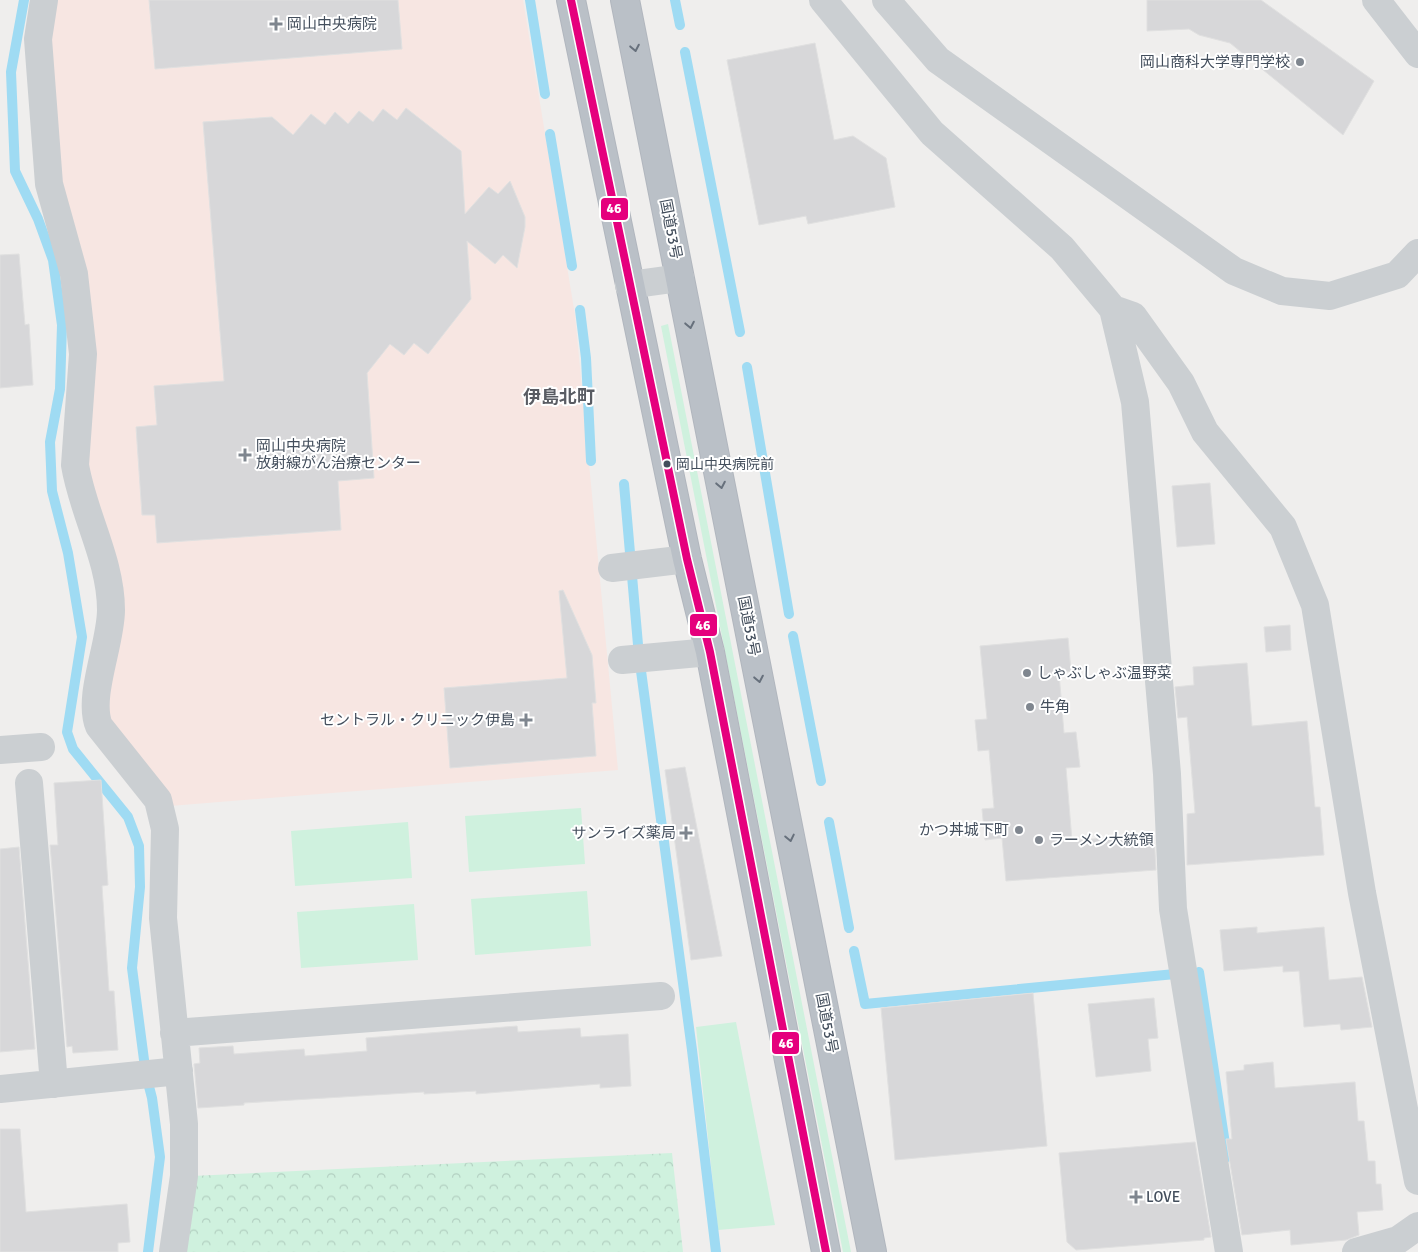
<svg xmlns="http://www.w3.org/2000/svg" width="1418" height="1252" viewBox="0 0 1418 1252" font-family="Signika,'Noto Sans JP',sans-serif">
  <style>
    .medical { fill: #f7e6e2 }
    .grass { fill: #cff1de }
    .forest { fill: url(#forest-crowns) }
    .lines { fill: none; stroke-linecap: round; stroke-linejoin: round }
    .stream { stroke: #9fdbf3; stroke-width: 10 }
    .building { fill: #d7d7d9; stroke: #e0e0e0 }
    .highway-casing { stroke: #b1b6be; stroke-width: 30 }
    .street { stroke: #cbcfd2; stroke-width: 28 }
    .highway { stroke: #bac0c7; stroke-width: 28 }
    .bus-1-casing { stroke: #fff; stroke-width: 11 }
    .bus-1 { stroke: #e5007d; stroke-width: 8 }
    .oneway { stroke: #67707c }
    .poi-dot { fill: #7f868f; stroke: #fff; stroke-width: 2 }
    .bus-dot { fill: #434e5c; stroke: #fff; stroke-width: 2 }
    .labels { text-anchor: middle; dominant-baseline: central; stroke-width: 4; stroke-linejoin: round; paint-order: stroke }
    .bus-label { font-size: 14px; fill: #434e5c; stroke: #fff; text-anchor: start }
    .poi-label { font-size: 15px; fill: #434e5c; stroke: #fff; text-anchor: start }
    .street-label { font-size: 15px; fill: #434e5c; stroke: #fff }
    .quarter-label { font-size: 18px; font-weight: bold; fill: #595c63; stroke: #fff }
    .line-badge { stroke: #fff; stroke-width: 2 }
    .badge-label { font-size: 14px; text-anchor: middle; font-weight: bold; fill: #fff }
  </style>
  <defs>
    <pattern id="forest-crowns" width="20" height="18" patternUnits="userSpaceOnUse" patternTransform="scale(1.25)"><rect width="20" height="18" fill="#cff1de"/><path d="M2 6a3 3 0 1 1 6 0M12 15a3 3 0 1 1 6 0" fill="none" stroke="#b3d0c1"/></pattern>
  </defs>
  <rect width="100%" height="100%" fill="#efeeed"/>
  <!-- medical -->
  <path class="medical" d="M 50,0 L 523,0 L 575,315 L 618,770 L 170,806 L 105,716 L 108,688 L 59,182 L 48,38 Z"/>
  <!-- grass -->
  <path class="grass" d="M 668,324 L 851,1252 L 843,1252 L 661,326 Z
    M 581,808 L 585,864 L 469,872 L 465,816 Z
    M 408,822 L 412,878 L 295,886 L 291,831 Z
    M 587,891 L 591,946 L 475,955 L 471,899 Z
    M 414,904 L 418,960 L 301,968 L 297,912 Z
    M 736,1022 L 775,1225 L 718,1230 L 696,1027 Z"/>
  <!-- forest -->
  <path class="forest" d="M 672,1153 L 683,1252 L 180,1252 L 192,1176 Z"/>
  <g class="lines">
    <!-- stream -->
    <path class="stream" d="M 24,0 L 11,72 L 15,171 L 38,219 L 53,260 L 62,325 L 60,389 L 50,442 L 52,491 L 68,553 L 82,637 L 67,732 L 73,749 L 128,817 L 139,846 L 140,887 L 132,968 L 146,1075 L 152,1098 L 160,1157 L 148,1252
      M 530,0 L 545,94
      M 675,0 L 680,25
      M 685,52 L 740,332
      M 550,134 L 572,266
      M 580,310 L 586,358 L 591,461
      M 747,367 L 789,614
      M 624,484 L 639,656 L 692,1050 L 716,1252
      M 793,636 L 821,781
      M 829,822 L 849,928
      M 854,951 L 865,1004 L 1175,974
      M 1199,972 L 1227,1157"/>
  </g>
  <!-- building -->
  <path class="building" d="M 149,0 L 398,0 L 402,49 L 155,69 Z
    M 1147,0 L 1261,0 L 1374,81 L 1343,135 L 1230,43 L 1199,35 L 1189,29 L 1147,31 Z
    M 815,43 L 834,140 L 853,136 L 886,158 L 895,207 L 808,224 L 806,216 L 759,225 L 727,60 Z
    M 406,108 L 461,151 L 465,214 L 489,187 L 498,194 L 510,181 L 525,217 L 525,227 L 517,268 L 503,255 L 495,264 L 467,241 L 471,299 L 428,354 L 414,343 L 404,355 L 390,344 L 367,373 L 374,478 L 338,481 L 341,530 L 157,543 L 155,515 L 142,515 L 136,427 L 157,425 L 154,386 L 224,381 L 203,122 L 272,117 L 293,135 L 311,114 L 325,125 L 335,112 L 348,124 L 359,111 L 373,122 L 383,109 L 397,120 Z
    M 19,254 L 25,325 L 29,324 L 33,385 L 0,388 L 0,255 Z
    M 1210,483 L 1215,544 L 1177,547 L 1172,486 Z
    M 563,590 L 592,655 L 596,703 L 592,703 L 596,756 L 450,768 L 444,688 L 567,678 L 559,591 Z
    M 1290,625 L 1291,650 L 1266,652 L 1264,627 Z
    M 1068,638 L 1071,671 L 1059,673 L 1064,733 L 1076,732 L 1080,767 L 1066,768 L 1072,841 L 1154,833 L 1156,870 L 1006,881 L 1002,838 L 985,840 L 982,809 L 994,808 L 989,750 L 978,751 L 975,720 L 987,719 L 980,646 Z
    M 1247,663 L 1252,726 L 1307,721 L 1315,807 L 1320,807 L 1324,855 L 1187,865 L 1187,814 L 1195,813 L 1187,717 L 1178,718 L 1175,687 L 1194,685 L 1193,667 Z
    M 685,767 L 722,956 L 691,960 L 665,770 Z
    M 101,780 L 108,885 L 102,886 L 109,991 L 114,991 L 118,1050 L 73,1053 L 72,1046 L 67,1047 L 50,845 L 58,845 L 54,783 Z
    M 19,847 L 35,1049 L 0,1052 L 0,849 Z
    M 1257,927 L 1257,933 L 1324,927 L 1329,980 L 1362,977 L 1372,1027 L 1341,1030 L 1340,1024 L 1304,1027 L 1299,971 L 1283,972 L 1283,966 L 1224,971 L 1220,930 Z
    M 1033,993 L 1047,1146 L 895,1160 L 881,1008 Z
    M 1154,998 L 1158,1038 L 1148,1039 L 1151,1071 L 1096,1077 L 1088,1004 Z
    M 517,1026 L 518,1032 L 580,1028 L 581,1037 L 628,1034 L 631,1086 L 600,1088 L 600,1084 L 476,1094 L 476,1091 L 424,1094 L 424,1092 L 244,1103 L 244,1105 L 198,1108 L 194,1064 L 200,1063 L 199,1048 L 233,1046 L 234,1054 L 304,1049 L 305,1056 L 367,1051 L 366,1038 Z
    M 1273,1062 L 1275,1088 L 1355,1082 L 1358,1121 L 1364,1121 L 1368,1161 L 1375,1161 L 1376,1184 L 1381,1184 L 1383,1210 L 1357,1212 L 1359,1235 L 1346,1240 L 1291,1245 L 1290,1230 L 1242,1235 L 1226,1139 L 1232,1139 L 1226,1072 L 1244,1070 L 1244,1065 Z
    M 0,1129 L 20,1129 L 26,1212 L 127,1204 L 130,1242 L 118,1243 L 118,1252 L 0,1252 Z
    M 1195,1142 L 1211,1237 L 1204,1238 L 1204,1240 L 1076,1250 L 1067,1242 L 1059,1153 Z"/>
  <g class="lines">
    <defs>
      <path id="highway" d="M 571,0 L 687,559 L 710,652 L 826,1252
        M 625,0 L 872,1252"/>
    </defs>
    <!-- highway casing -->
    <use href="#highway" class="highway-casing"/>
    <!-- street -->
    <path class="street" d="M 44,0 L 38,39 L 49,184 L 74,274 L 83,354 L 75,465 C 83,514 111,560 111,610 C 111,644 87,697 99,726 L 158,800 L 165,829 L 163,918 L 184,1124 L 184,1176 L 173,1252
      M 823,0 L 932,133 L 1062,248 L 1113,309 L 1135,402 L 1167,774 L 1173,909 L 1229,1252
      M 886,0 L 938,60 L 1234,271 L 1282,291 L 1330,296 L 1397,275 L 1418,253
      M 1376,0 L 1418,54
      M 629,285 L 680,278
      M 1113,309 L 1133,316 L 1181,383 L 1205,432 L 1283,527 L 1315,605 L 1362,893 L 1418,1181
      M 612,568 L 687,559
      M 622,660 L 710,652
      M 0,750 L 41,747
      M 29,783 L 54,1084
      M 174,1033 L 661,996
      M 0,1089 L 179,1071
      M 1356,1252 L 1398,1240 L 1418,1226"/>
    <!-- highway -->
    <use href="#highway" class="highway"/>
    <defs>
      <path id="bus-1" d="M 571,0 L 687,559 L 710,652 L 826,1252"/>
    </defs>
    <!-- bus-1 casing -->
    <use href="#bus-1" class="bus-1-casing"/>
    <!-- bus-1 -->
    <use href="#bus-1" class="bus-1"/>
  </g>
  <!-- one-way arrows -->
  <defs><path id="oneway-chevron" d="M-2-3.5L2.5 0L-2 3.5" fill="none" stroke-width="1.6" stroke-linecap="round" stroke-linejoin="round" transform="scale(1.25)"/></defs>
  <g class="oneway">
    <use href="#oneway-chevron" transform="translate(635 48) rotate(79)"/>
    <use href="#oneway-chevron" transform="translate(690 325) rotate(79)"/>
    <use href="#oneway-chevron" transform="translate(721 485) rotate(79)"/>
    <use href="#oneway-chevron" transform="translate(759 679) rotate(79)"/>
    <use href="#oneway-chevron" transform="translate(790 838) rotate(78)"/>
  </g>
  <!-- markers -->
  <g class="poi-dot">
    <path d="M273.5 16.5h5v5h5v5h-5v5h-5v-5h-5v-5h5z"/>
    <circle cx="1300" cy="62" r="5"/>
    <path d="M242.5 447.5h5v5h5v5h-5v5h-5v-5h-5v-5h5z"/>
    <circle cx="1027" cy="673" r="5"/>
    <circle cx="1030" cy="707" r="5"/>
    <path d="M523.5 712.5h5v5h5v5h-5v5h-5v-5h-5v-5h5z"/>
    <circle cx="1019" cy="830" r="5"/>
    <path d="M683.5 825.5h5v5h5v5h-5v5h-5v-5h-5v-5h5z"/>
    <circle cx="1039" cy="840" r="5"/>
    <path d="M1133.5 1189.5h5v5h5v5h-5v5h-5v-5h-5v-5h5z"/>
  </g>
  <circle class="bus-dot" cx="667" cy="464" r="4.5"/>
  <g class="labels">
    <!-- bus labels -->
    <g class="bus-label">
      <text x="676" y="464">岡山中央病院前</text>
    </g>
    <!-- poi labels -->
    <g class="poi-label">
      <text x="287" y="24">岡山中央病院</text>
      <text x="1290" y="62" text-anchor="end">岡山商科大学専門学校</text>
      <text x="256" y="446">岡山中央病院<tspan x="256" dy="17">放射線がん治療センター</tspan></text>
      <text x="1037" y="673">しゃぶしゃぶ温野菜</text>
      <text x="1040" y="707">牛角</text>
      <text x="515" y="720" text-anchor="end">セントラル・クリニック伊島</text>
      <text x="1009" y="830" text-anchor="end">かつ丼城下町</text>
      <text x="676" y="833" text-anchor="end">サンライズ薬局</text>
      <text x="1049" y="840">ラーメン大統領</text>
      <text x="1146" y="1197">LOVE</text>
    </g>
    <!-- street labels -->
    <g class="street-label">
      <text transform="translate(671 229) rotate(79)">国道53号</text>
      <text transform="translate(749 626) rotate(79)">国道53号</text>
      <text transform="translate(827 1023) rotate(79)">国道53号</text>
    </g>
    <!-- quarter labels -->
    <g class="quarter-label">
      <text x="559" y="397">伊島北町</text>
    </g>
  </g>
  <g class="line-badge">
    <rect x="600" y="197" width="29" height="24" rx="5" fill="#e5007d"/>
    <rect x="689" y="613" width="29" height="24" rx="5" fill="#e5007d"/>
    <rect x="771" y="1031" width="29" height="24" rx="5" fill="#e5007d"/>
  </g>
  <g class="badge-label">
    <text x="614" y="213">46</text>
    <text x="703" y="630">46</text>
    <text x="786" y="1048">46</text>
  </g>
</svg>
